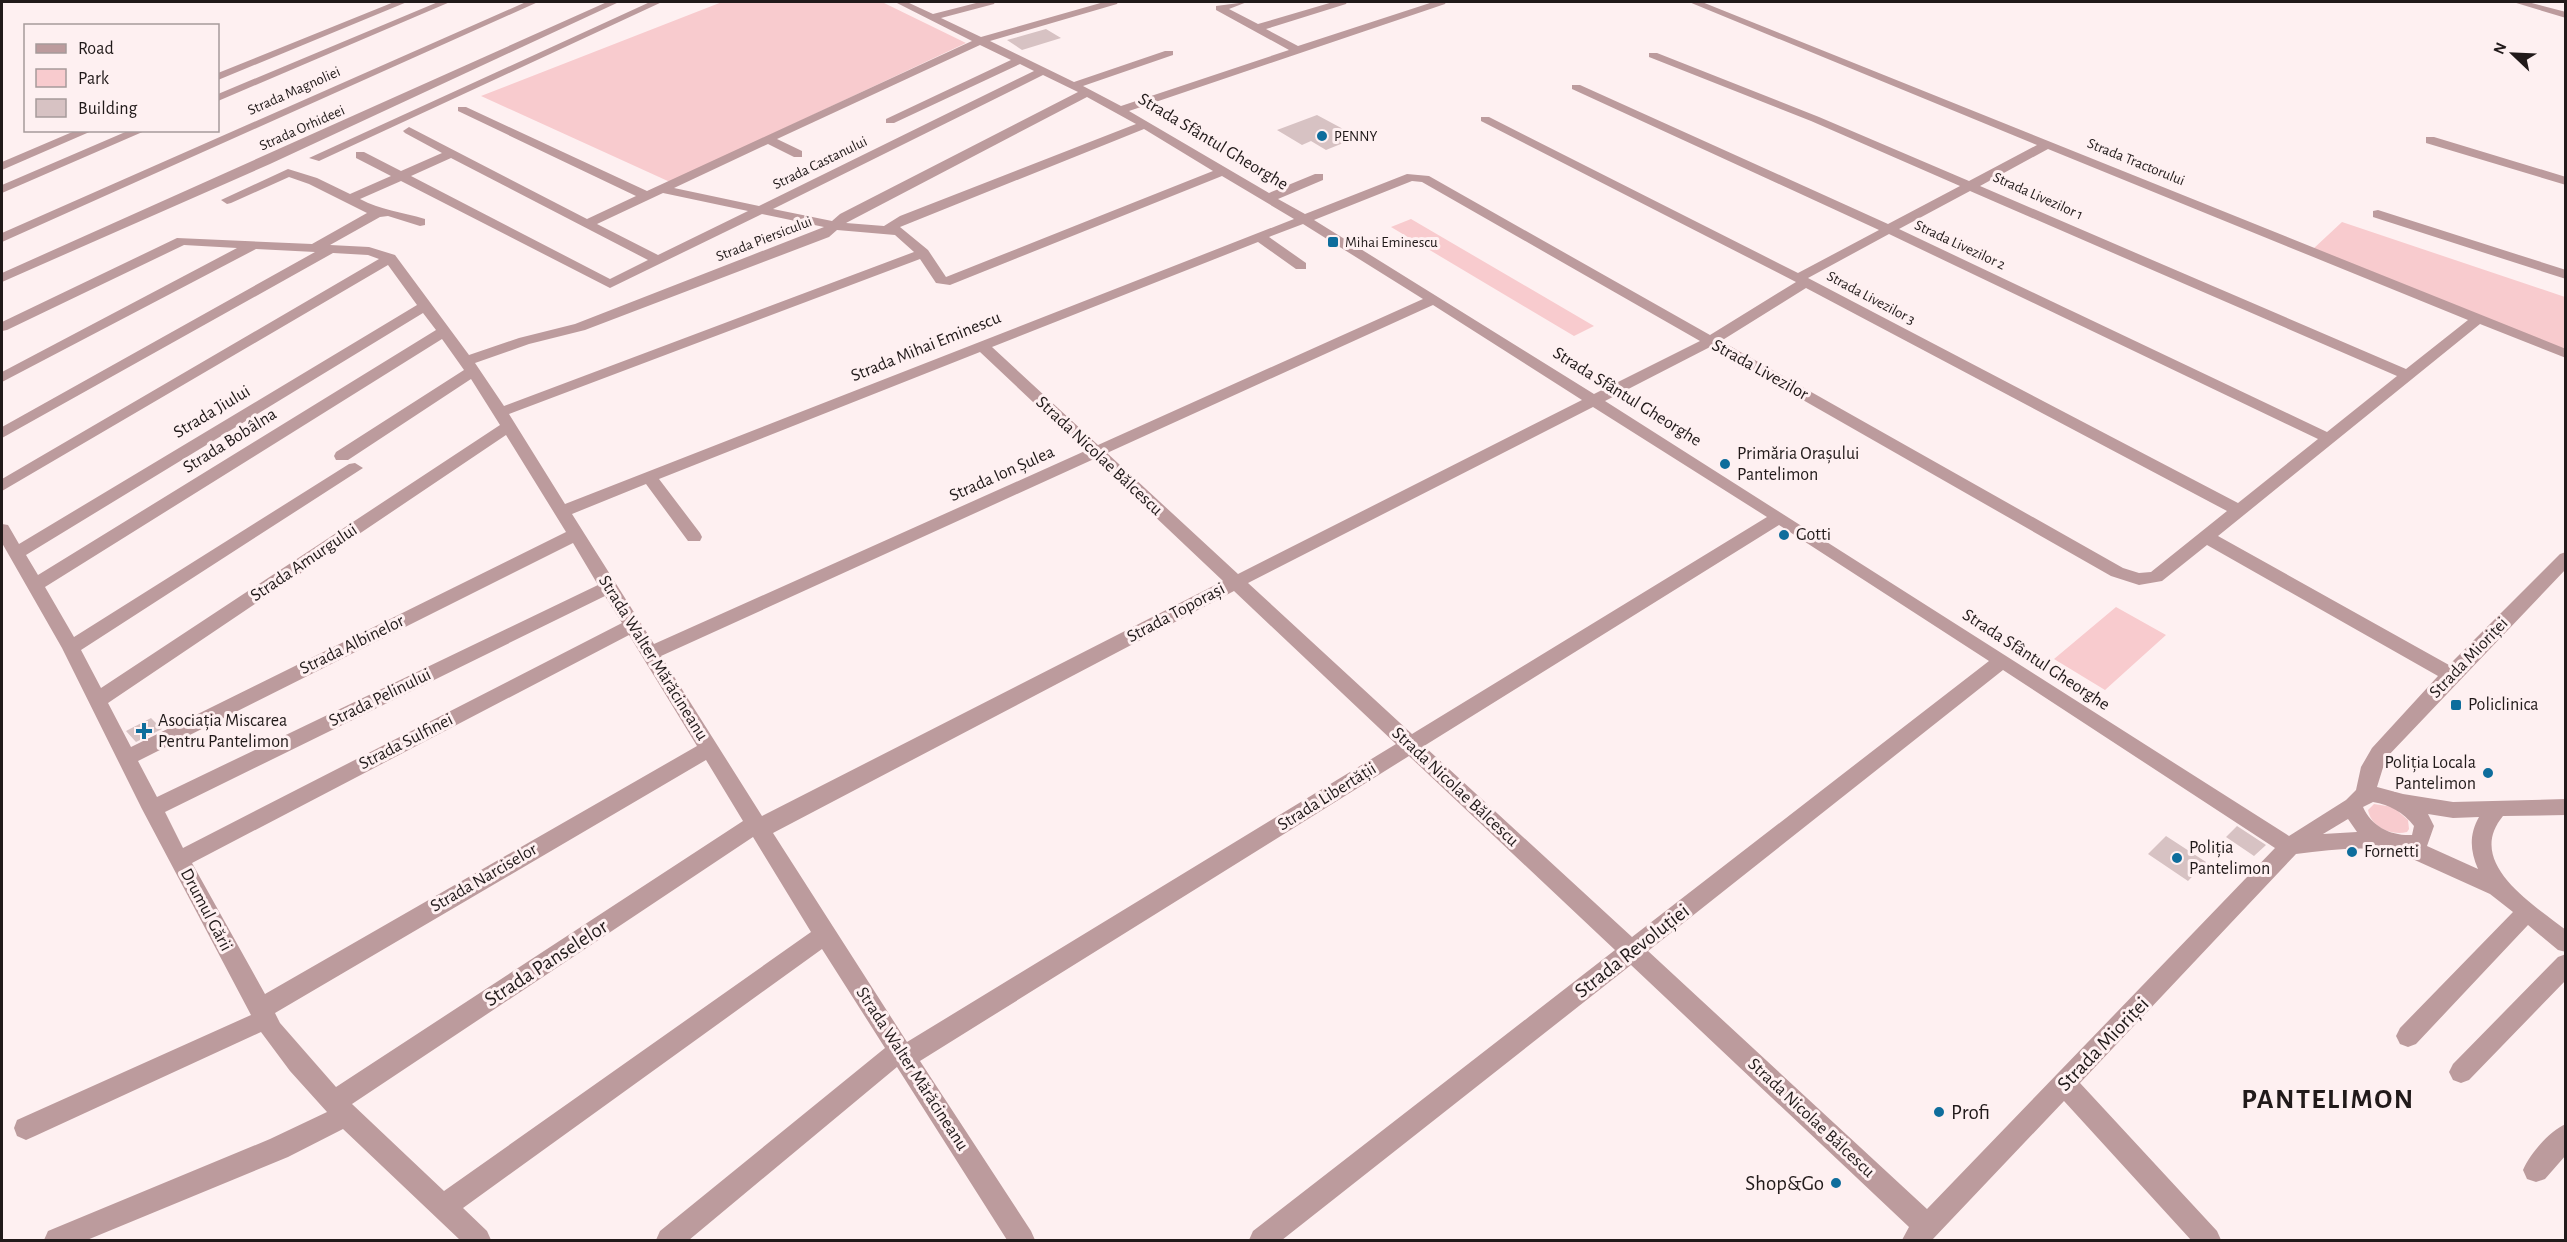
<svg xmlns="http://www.w3.org/2000/svg" width="2567" height="1242" viewBox="0 0 2567 1242" font-family="'Alegreya Sans',sans-serif">
  <style>
    .green { fill: #f8cbce }
    .building { fill: #d7c2c3 }
    .lines { fill: none; stroke-linecap: round; stroke-linejoin: round }
    .minor { fill: #bc9b9d; fill-rule: evenodd }
    .poi-dot { fill: #0e6d9c; stroke: #fef0f1; stroke-width: 2 }
    .labels { text-anchor: middle; dominant-baseline: central; stroke-width: 6; stroke-linejoin: round; paint-order: stroke }
    .far-street-label { font-size: 15px; fill: #211a1a; stroke: #fef0f1 }
    .far-poi-label { font-size: 15px; fill: #211a1a; stroke: #fef0f1; text-anchor: start }
    .street-label { font-size: 18px; fill: #211a1a; stroke: #fef0f1 }
    .poi-label { font-size: 18px; fill: #211a1a; stroke: #fef0f1; text-anchor: start }
    .near-street-label { font-size: 21px; fill: #211a1a; stroke: #fef0f1 }
    .near-poi-label { font-size: 21px; fill: #211a1a; stroke: #fef0f1; text-anchor: start }
    .near-district-label { font-size: 28px; font-weight: bold; letter-spacing: 1.5px; fill: #211a1a; stroke: #fef0f1 }
  </style>
  <rect width="100%" height="100%" fill="#fef0f1"/>
  <!-- green -->
  <path class="green" d="M 722,2 L 882,2 L 966,43 L 670,182 L 481,96 Z
    M 1411,219 L 1594,326 L 1574,336 L 1391,227 Z
    M 2342,222 L 2565,297 L 2565,351 L 2313,249 Z
    M 2116,607 L 2166,635 L 2105,690 L 2054,659 Z
    M 2374,804 L 2393,807 L 2408,820 L 2409,829 L 2407,832 C 2391,836 2371,827 2368,810 Z"/>
  <!-- building -->
  <path class="building" d="M 1046,29 L 1061,38 L 1022,50 L 1007,40 Z
    M 1317,115 L 1358,137 L 1326,150 L 1311,141 L 1302,145 L 1277,130 Z
    M 151,718 L 162,729 L 136,742 L 126,731 Z
    M 2237,826 L 2266,845 L 2254,856 L 2226,837 Z
    M 2166,836 L 2206,862 L 2188,881 L 2148,854 Z"/>
  <g class="lines">
    <!-- minor -->
    <path class="minor" d="M 394,2 L 407,2 L 218,80 L 218,73 Z
      M 438,2 L 450,2 L 218,101 L 218,94 Z
      M 526,2 L 538,2 L 2,242 L 2,233 Z
      M 607,2 L 619,2 L 270,164 L 2,282 L 2,273 Z
      M 650,2 L 662,2 L 319,161 L 309,158 Z
      M 895,2 L 907,2 L 933,14 L 980,2 L 995,2 L 994,4 L 941,18 L 981,37 L 1104,2 L 1118,2 L 1117,4 L 990,41 L 1074,82 L 1165,51 L 1173,51 L 1173,55 L 1083,86 L 1121,106 L 1289,50 L 1216,10 L 1216,6 L 1247,2 L 1229,9 L 1258,24 L 1333,2 L 1347,2 L 1346,4 L 1266,29 L 1298,46 L 1433,2 L 1446,2 L 1445,4 L 1129,111 L 1269,193 L 1315,174 L 1323,174 L 1323,180 L 1278,199 L 1305,214 L 1407,174 L 1429,176 L 1710,335 L 1796,282 L 1481,121 L 1481,117 L 1489,117 L 1798,273 L 1879,230 L 1572,89 L 1572,85 L 1580,85 L 1888,224 L 1960,186 L 1811,121 L 1649,57 L 1649,53 L 1657,53 L 1819,117 L 1969,181 L 2037,145 L 1689,2 L 1702,2 L 2566,349 L 2566,358 L 2480,324 L 2218,536 L 2449,665 L 2560,554 L 2566,552 L 2566,569 L 2386,758 L 2377,787 L 2403,794 L 2453,802 L 2566,799 L 2566,815 L 2503,816 C 2464,863 2534,905 2566,930 L 2566,952 L 2558,950 L 2528,925 L 2416,1044 L 2408,1047 L 2400,1044 L 2396,1036 L 2400,1028 L 2513,912 L 2490,894 L 2397,852 C 2364,845 2330,850 2296,854 L 2080,1083 L 2217,1231 L 2221,1240 L 2191,1240 L 2064,1101 L 1932,1240 L 1902,1240 L 1909,1227 L 1631,965 L 1282,1240 L 1249,1240 L 1253,1231 L 1615,950 L 1409,756 L 920,1061 L 1031,1231 L 1035,1240 L 1007,1240 L 897,1067 L 689,1240 L 656,1240 L 660,1231 L 885,1048 L 822,949 L 463,1208 L 487,1231 L 491,1240 L 460,1240 L 343,1129 L 288,1157 L 87,1240 L 44,1240 L 48,1231 L 270,1139 L 327,1112 L 290,1071 L 261,1032 L 35,1136 L 26,1140 L 17,1136 L 14,1128 L 17,1120 L 251,1015 L 142,809 L 62,648 L 2,543 L 2,524 L 8,525 L 19,544 L 417,305 L 388,265 L 2,491 L 2,479 L 379,259 L 368,255 L 333,253 L 2,438 L 2,427 L 315,252 L 256,249 L 2,382 L 2,372 L 237,248 L 184,245 L 7,330 L 2,331 L 2,322 L 177,238 L 312,244 L 367,213 L 309,184 L 289,177 L 231,203 L 227,204 L 221,200 L 288,169 L 317,178 L 350,194 L 391,176 L 356,158 L 356,152 L 364,152 L 401,171 L 442,153 L 405,133 L 403,131 L 409,127 L 587,219 L 636,196 L 458,111 L 458,107 L 466,107 L 647,191 L 972,41 ZM 980,45 L 1011,60 L 886,119 L 886,123 L 894,123 L 1020,64 L 1034,71 L 759,206 L 674,188 L 768,144 L 794,157 L 802,157 L 802,151 L 777,139 ZM 1043,75 L 1078,92 L 840,214 L 832,221 L 773,209 ZM 1087,97 L 1136,124 L 900,216 L 884,226 L 846,223 ZM 1144,129 L 1213,171 L 946,277 L 928,250 L 900,227 ZM 2048,149 L 2468,320 L 2406,369 L 1980,186 ZM 451,158 L 648,260 L 610,279 L 411,176 ZM 1222,176 L 1294,219 L 565,504 L 509,414 L 920,259 L 936,283 L 950,285 ZM 401,181 L 610,288 L 762,214 L 824,227 L 575,324 L 519,338 L 469,355 L 395,255 L 369,247 L 330,245 L 380,217 L 388,216 L 420,226 L 425,225 L 425,219 C 402,212 380,210 360,199 ZM 1412,181 L 1422,182 L 1700,341 L 1594,394 L 1314,220 ZM 1970,191 L 2397,376 L 2327,432 L 1899,229 ZM 663,193 L 748,211 L 658,255 L 597,224 ZM 1303,224 L 1423,299 L 1098,445 L 992,347 L 1258,242 L 1296,269 L 1306,269 L 1306,263 L 1269,237 ZM 837,230 L 895,235 L 914,252 L 504,406 L 475,363 L 529,344 L 585,330 L 829,237 ZM 1889,234 L 2318,439 L 2238,503 L 1808,278 ZM 1806,288 L 2227,511 L 2151,572 L 2139,573 L 2123,568 L 1721,341 ZM 1433,305 L 1582,400 L 1238,574 L 1107,453 ZM 423,313 L 436,330 L 38,575 L 26,555 ZM 442,339 L 464,370 L 336,452 L 334,456 L 336,460 L 348,460 L 471,379 L 500,425 L 101,688 L 81,650 L 363,468 L 355,463 L 349,464 L 74,637 L 45,587 ZM 1710,347 L 2111,576 L 2139,585 L 2162,581 L 2207,545 L 2438,676 L 2372,748 L 2361,767 L 2356,790 L 2346,800 L 2289,836 L 1605,401 ZM 980,352 L 1085,451 L 654,644 L 572,514 L 646,484 L 688,541 L 700,541 L 702,537 L 700,533 L 659,479 ZM 1593,407 L 1767,517 L 1412,734 L 1248,583 ZM 506,435 L 566,532 L 131,747 L 108,703 ZM 1094,459 L 1223,581 L 762,816 L 661,656 ZM 1779,525 L 1989,661 L 1632,937 L 1424,746 ZM 573,543 L 598,585 L 157,797 L 138,761 ZM 1234,591 L 1396,744 L 907,1042 L 773,833 ZM 605,596 L 622,623 L 183,848 L 165,812 ZM 629,635 L 697,746 L 265,994 L 192,863 ZM 2003,670 L 2275,848 L 1927,1209 L 1648,951 ZM 706,760 L 743,821 L 336,1087 L 280,1023 L 275,1013 ZM 2373,802 C 2390,805 2403,812 2414,826 L 2412,835 C 2391,836 2372,827 2363,807 ZM 2428,814 L 2453,818 L 2479,817 C 2469,835 2470,850 2478,869 L 2427,846 L 2434,826 ZM 2348,819 L 2357,832 L 2323,834 ZM 753,837 L 811,932 L 444,1191 L 352,1104 Z
      M 2513,2 L 2528,2 L 2566,12 L 2566,18 Z
      M 77,130 L 94,130 L 2,170 L 2,162 Z
      M 130,130 L 147,130 L 2,193 L 2,185 Z
      M 2426,137 L 2434,137 L 2566,177 L 2566,185 L 2426,143 Z
      M 2378,210 L 2566,270 L 2566,279 L 2373,217 L 2373,211 Z
      M 2566,954 L 2566,980 L 2469,1080 L 2461,1083 L 2453,1080 L 2449,1072 L 2453,1064 L 2558,957 Z
      M 2566,1124 L 2566,1155 L 2545,1179 L 2536,1182 L 2527,1179 L 2523,1170 C 2530,1154 2549,1131 2566,1124 Z"/>
  </g>
  <!-- markers -->
  <g class="poi-dot">
    <circle cx="1322" cy="136" r="6"/>
    <rect x="1327" y="236" width="12" height="12" rx="3"/>
    <circle cx="1725" cy="464" r="6"/>
    <circle cx="1784" cy="535" r="6"/>
    <rect x="2450" y="699" width="12" height="12" rx="3"/>
    <path d="M141 722h6v6h6v6h-6v6h-6v-6h-6v-6h6z"/>
    <circle cx="2488" cy="773" r="6"/>
    <circle cx="2352" cy="852" r="6"/>
    <circle cx="2177" cy="858" r="6"/>
    <circle cx="1939" cy="1112" r="6"/>
    <circle cx="1836" cy="1183" r="6"/>
  </g>
  <g class="labels">
    <!-- far-street labels -->
    <g class="far-street-label">
      <text transform="translate(294 91) rotate(-24)">Strada Magnoliei</text>
      <text transform="translate(302 128) rotate(-24)">Strada Orhideei</text>
      <text transform="translate(2136 162) rotate(22)">Strada Tractorului</text>
      <text transform="translate(820 163) rotate(-26)">Strada Castanului</text>
      <text transform="translate(2038 196) rotate(24)">Strada Livezilor 1</text>
      <text transform="translate(764 239) rotate(-21)">Strada Piersicului</text>
      <text transform="translate(1960 245) rotate(25)">Strada Livezilor 2</text>
      <text transform="translate(1871 298) rotate(28)">Strada Livezilor 3</text>
    </g>
    <!-- far-poi labels -->
    <g class="far-poi-label">
      <text x="1334" y="136">PENNY</text>
      <text x="1345" y="242">Mihai Eminescu</text>
    </g>
    <!-- street labels -->
    <g class="street-label">
      <text transform="translate(1213 142) rotate(31)">Strada Sfântul Gheorghe</text>
      <text transform="translate(926 347) rotate(-22)">Strada Mihai Eminescu</text>
      <text transform="translate(1760 370) rotate(29)">Strada Livezilor</text>
      <text transform="translate(1627 397) rotate(32)">Strada Sfântul Gheorghe</text>
      <text transform="translate(212 412) rotate(-31)">Strada Jiului</text>
      <text transform="translate(230 441) rotate(-32)">Strada Bobâlna</text>
      <text transform="translate(1099 456) rotate(43)">Strada Nicolae Bălcescu</text>
      <text transform="translate(1002 474) rotate(-24)">Strada Ion Șulea</text>
      <text transform="translate(304 563) rotate(-34)">Strada Amurgului</text>
      <text transform="translate(1176 613) rotate(-28)">Strada Toporași</text>
      <text transform="translate(352 645) rotate(-26)">Strada Albinelor</text>
      <text transform="translate(653 658) rotate(58)">Strada Walter Mărăcineanu</text>
      <text transform="translate(2469 658) rotate(-46)">Strada Mioriței</text>
      <text transform="translate(2036 660) rotate(33)">Strada Sfântul Gheorghe</text>
      <text transform="translate(380 698) rotate(-26)">Strada Pelinului</text>
      <text transform="translate(406 742) rotate(-27)">Strada Sulfinei</text>
      <text transform="translate(1455 787) rotate(43)">Strada Nicolae Bălcescu</text>
      <text transform="translate(1327 797) rotate(-32)">Strada Libertății</text>
      <text transform="translate(484 878) rotate(-30)">Strada Narciselor</text>
      <text transform="translate(206 910) rotate(62)">Drumul Gării</text>
      <text transform="translate(912 1069) rotate(57)">Strada Walter Mărăcineanu</text>
      <text transform="translate(1811 1118) rotate(43)">Strada Nicolae Bălcescu</text>
    </g>
    <!-- poi labels -->
    <g class="poi-label">
      <text x="1737" y="454">Primăria Orașului<tspan x="1737" dy="21">Pantelimon</tspan></text>
      <text x="1796" y="535">Gotti</text>
      <text x="2468" y="705">Policlinica</text>
      <text x="158" y="721">Asociația Miscarea<tspan x="158" dy="21">Pentru Pantelimon</tspan></text>
      <text x="2476" y="763" text-anchor="end">Poliția Locala<tspan x="2476" dy="21">Pantelimon</tspan></text>
      <text x="2189" y="848">Poliția<tspan x="2189" dy="21">Pantelimon</tspan></text>
      <text x="2364" y="852">Fornetti</text>
    </g>
    <!-- near-street labels -->
    <g class="near-street-label">
      <text transform="translate(1632 951) rotate(-38)">Strada Revoluției</text>
      <text transform="translate(546 963) rotate(-33)">Strada Panselelor</text>
      <text transform="translate(2103 1044) rotate(-46)">Strada Mioriței</text>
    </g>
    <!-- near-poi labels -->
    <g class="near-poi-label">
      <text x="1951" y="1112">Profi</text>
      <text x="1824" y="1183" text-anchor="end">Shop&amp;Go</text>
    </g>
    <!-- near-district labels -->
    <g class="near-district-label">
      <text x="2328" y="1100">PANTELIMON</text>
    </g>
  </g>
  <!-- border -->
  <rect width="2567" height="1242" fill="none" stroke="#211a1a" stroke-width="6"/>
  <!-- legend -->
  <rect x="24" y="24" width="195" height="108" fill="#fef0f1" stroke="#a69a9b" stroke-width="1.5"/>
  <rect x="36" y="44" width="30" height="9" fill="#bc9b9d" stroke="#a69a9b" stroke-width="1.5"/>
  <text x="78" y="54" font-size="18" fill="#211a1a">Road</text>
  <rect x="36" y="69" width="30" height="18" fill="#f8cbce" stroke="#a69a9b" stroke-width="1.5"/>
  <text x="78" y="84" font-size="18" fill="#211a1a">Park</text>
  <rect x="36" y="99" width="30" height="18" fill="#d7c2c3" stroke="#a69a9b" stroke-width="1.5"/>
  <text x="78" y="114" font-size="18" fill="#211a1a">Building</text>
  <!-- north arrow -->
  <g transform="translate(2513 54) rotate(293)" stroke="#fef0f1" stroke-width="4.5" paint-order="stroke">
  <path d="M0-4.5L10 22L0 15L-10 22Z" fill="#211a1a"/>
  <text y="-9" font-size="16" font-weight="bold" text-anchor="middle" fill="#211a1a">N</text>
  </g>
</svg>
